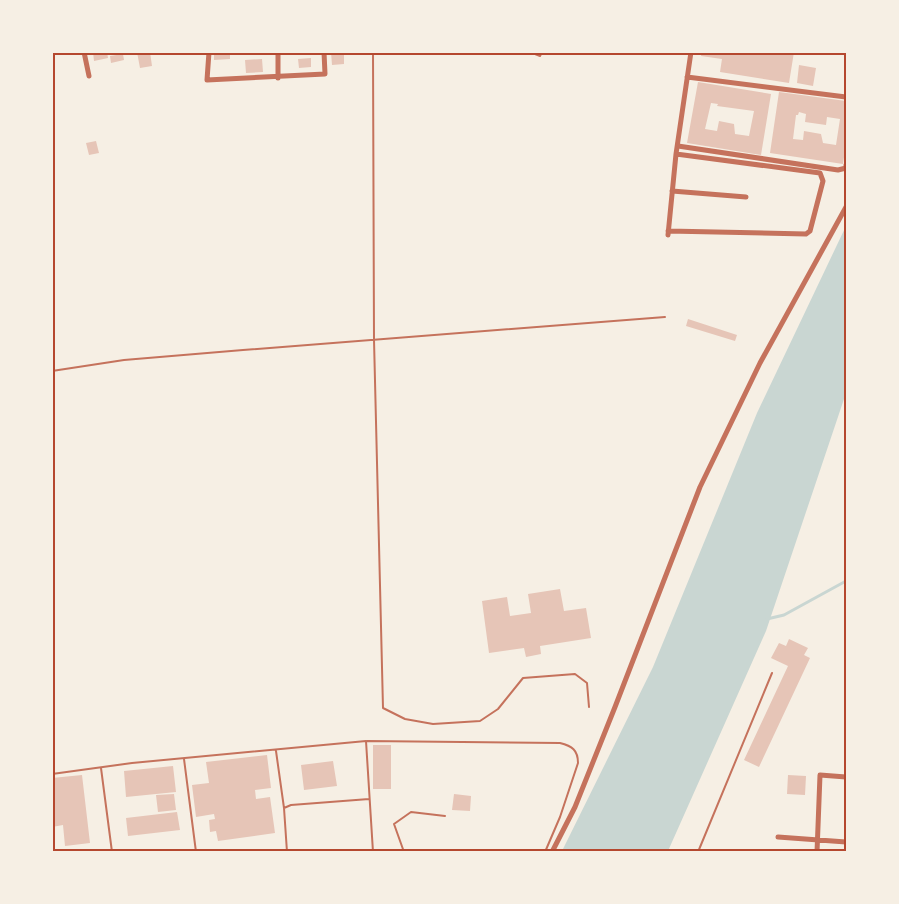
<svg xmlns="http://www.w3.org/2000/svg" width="899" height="904" viewBox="0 0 899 904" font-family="'Space Grotesk',sans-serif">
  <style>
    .water { fill: #c9d6d2 }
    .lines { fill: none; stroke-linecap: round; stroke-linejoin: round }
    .stream { stroke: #c9d6d2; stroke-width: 3 }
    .building { fill: #e6c5b7; fill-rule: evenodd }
    .service { stroke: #c5725c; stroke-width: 2 }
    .minor { stroke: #c5725c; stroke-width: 5 }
    .neatline { fill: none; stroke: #b5482f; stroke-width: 2 }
  </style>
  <rect width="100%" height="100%" fill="#f6efe4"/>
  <!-- water -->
  <path class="water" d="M 846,226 L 846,393 L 766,631 L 668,851 L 562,851 L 653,667 L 757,413 Z"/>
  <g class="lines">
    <!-- stream -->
    <path class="stream" d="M 767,619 L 784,615 L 846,581"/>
  </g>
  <!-- building -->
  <path class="building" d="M 93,52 L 107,52 L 108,58 L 94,61 Z
    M 137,52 L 150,52 L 152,66 L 140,68 Z
    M 214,52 L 230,52 L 230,59 L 214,60 Z
    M 331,52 L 344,52 L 344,64 L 332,65 Z
    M 702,52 L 794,52 L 789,83 L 720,72 L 722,59 L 701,56 Z
    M 123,54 L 124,60 L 111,63 L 110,56 Z
    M 311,58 L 311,67 L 299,68 L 298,59 Z
    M 262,59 L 263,72 L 246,73 L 245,60 Z
    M 799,65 L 816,68 L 813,86 L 797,83 Z
    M 698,82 L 771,94 L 761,155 L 687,143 ZM 711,103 L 718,104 L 717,106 L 754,111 L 749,136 L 735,134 L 734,124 L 719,121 L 717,131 L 705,129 Z
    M 779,92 L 846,101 L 846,144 L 843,164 L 770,153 ZM 799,112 L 806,114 L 805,122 L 826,125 L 827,117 L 840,119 L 836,145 L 823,143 L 821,134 L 804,131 L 803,140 L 793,139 L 796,115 L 798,115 Z
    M 96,141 L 99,153 L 89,155 L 86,143 Z
    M 688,319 L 737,335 L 735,341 L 686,326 Z
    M 560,589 L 564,611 L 586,608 L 591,638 L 540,646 L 541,654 L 526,657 L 524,648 L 489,653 L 482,601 L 507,597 L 510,616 L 531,613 L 528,594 Z
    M 789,639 L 808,648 L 804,655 L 810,658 L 759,767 L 744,760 L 788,666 L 771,658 L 779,643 L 786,646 Z
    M 373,745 L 391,745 L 391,789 L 373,789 Z
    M 267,755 L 271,788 L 255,790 L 256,799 L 270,797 L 275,833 L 218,841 L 216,831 L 210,832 L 209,820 L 215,819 L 214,814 L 196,817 L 192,785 L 209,783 L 206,762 Z
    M 333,761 L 337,786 L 304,790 L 301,765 Z
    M 173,766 L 176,792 L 126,797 L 124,771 Z
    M 82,775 L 90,843 L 65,846 L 63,825 L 52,827 L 52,778 Z
    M 788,775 L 806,776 L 805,795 L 787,794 Z
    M 174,794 L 176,810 L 158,812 L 156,795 Z
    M 454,794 L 471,796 L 470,811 L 452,810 Z
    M 177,812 L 180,830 L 128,836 L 126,818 Z"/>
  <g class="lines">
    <!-- service -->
    <path class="service" d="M 373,52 L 374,340 L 383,708 L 405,719 L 433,724 L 480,721 L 498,709 L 523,678 L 575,674 L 587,683 L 589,707
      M 530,52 L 540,56 L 542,52
      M 52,371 L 124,360 L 243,350 L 665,317
      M 367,741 L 560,743 C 572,746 578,750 578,763 L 560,817 L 545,852
      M 276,751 L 284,808
      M 184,759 L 196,852
      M 101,768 L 112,852
      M 52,774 L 132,763 L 366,741 L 373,852
      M 287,852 L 284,808 L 291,805 L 369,799
      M 404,852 L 394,824 L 411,812 L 445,816
      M 698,852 L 772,673"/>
    <!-- minor -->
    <path class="minor" d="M 84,52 L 89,76
      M 209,52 L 207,80 L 325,74 L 324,52
      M 278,52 L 278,78
      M 687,77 L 846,97
      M 678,146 L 838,170 L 846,168 L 846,165
      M 672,191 L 746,197
      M 668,231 L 806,234 L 810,231 L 823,181 L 820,173 L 676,154
      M 668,235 L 676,154 L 691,52
      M 778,837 L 846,842
      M 552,852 L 575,807 L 615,707 L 700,487 L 760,363 L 846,207
      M 817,852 L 820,775 L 846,777"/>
  </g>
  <!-- border -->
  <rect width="899" height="904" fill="none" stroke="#f6efe4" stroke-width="108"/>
  <rect x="54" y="54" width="791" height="796" class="neatline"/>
</svg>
